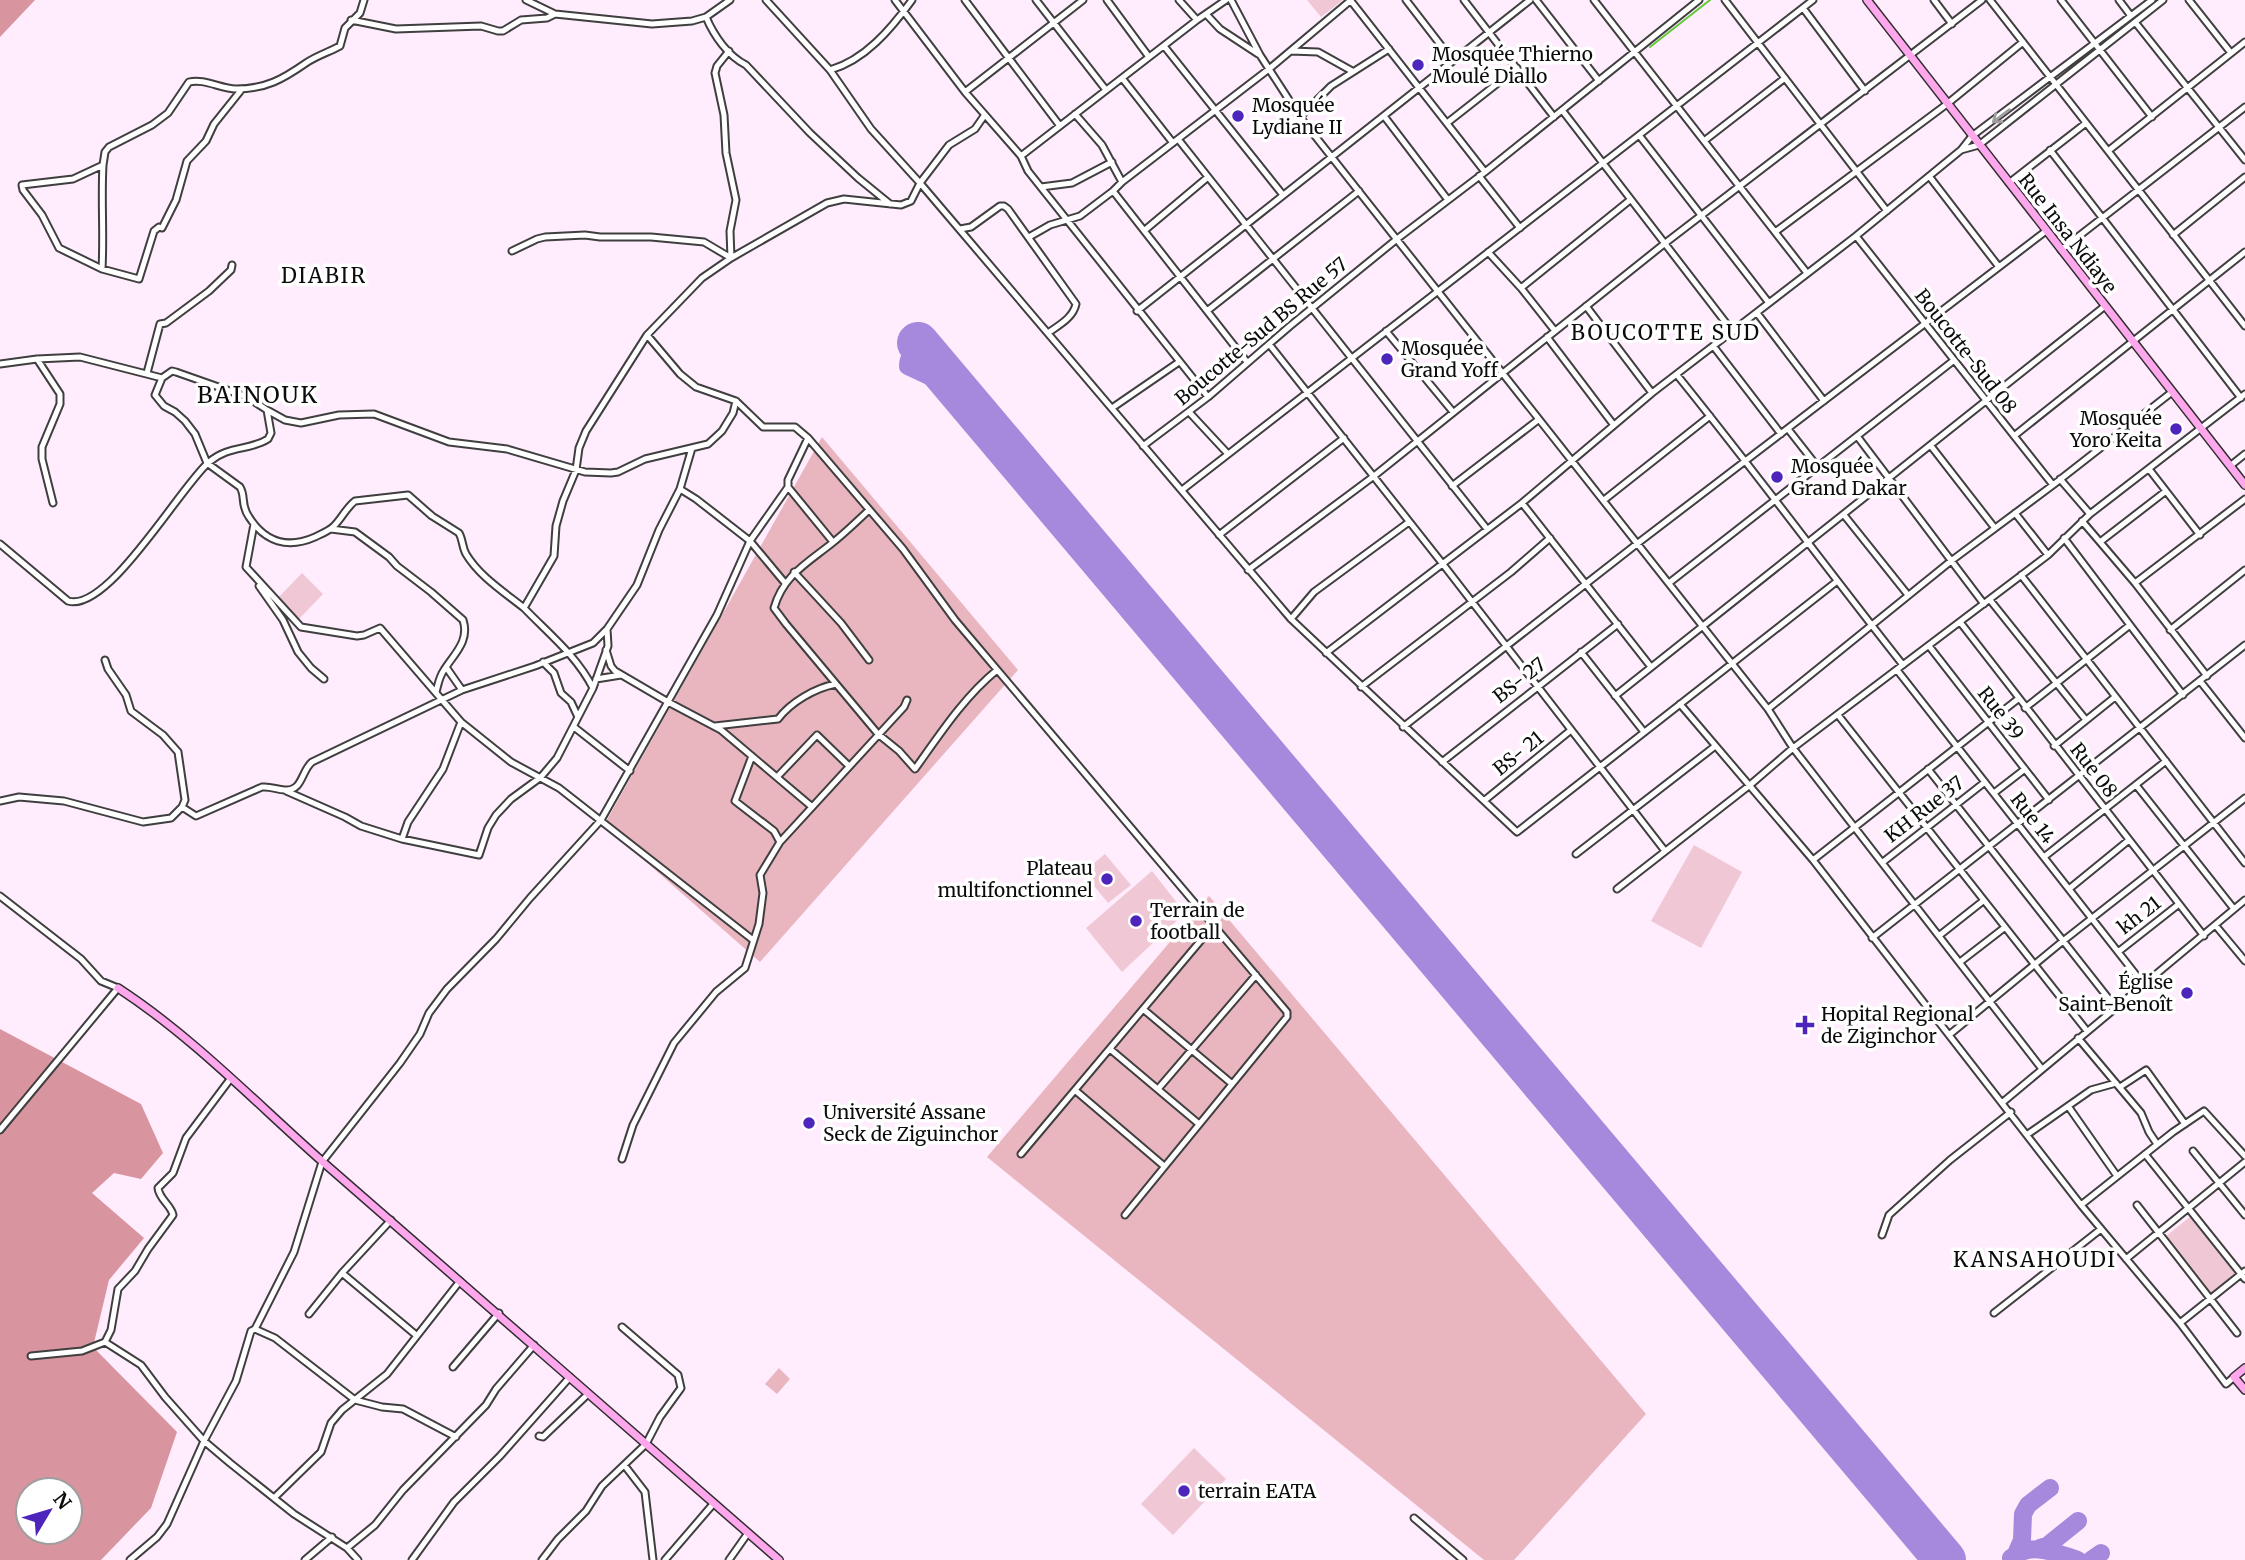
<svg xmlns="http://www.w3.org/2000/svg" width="2245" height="1560" viewBox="0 0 2245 1560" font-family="Merriweather,serif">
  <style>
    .green { fill: #e9b6c0 }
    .forest { fill: #d9959f; fill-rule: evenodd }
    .pitch { fill: #f0c8d5 }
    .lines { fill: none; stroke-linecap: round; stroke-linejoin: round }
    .stream { stroke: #62cc38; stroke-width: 2 }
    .taxiway { stroke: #a688dc; stroke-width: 18 }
    .runway { stroke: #a688dc; stroke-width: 42 }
    .street-casing { stroke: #3f3f3f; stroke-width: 9 }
    .secondary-casing { stroke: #2e2e2e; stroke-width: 10 }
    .street { stroke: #fff; stroke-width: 5 }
    .secondary { stroke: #ffa7ed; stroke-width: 7 }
    .oneway { stroke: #9e9e9e }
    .poi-dot { fill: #4e25bc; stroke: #fff; stroke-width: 2.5 }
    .labels { text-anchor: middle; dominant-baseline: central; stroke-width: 7; stroke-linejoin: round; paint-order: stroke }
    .poi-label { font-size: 19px; fill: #0c0c0c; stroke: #fff; text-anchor: start }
    .street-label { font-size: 19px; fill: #0c0c0c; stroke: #fff }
    .neighbourhood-label { font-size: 21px; letter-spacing: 2px; fill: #0c0c0c; stroke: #fff }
    .quarter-label { font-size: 23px; letter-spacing: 2px; fill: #0c0c0c; stroke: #fff }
  </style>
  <rect width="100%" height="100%" fill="#ffecfd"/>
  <!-- green -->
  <path class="green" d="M 822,437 L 1018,670 L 760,962 L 604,825 Z
    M 1209,896 L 1646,1414 L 1514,1560 L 1484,1560 L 987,1157 Z
    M 779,1368 L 790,1379 L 777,1394 L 765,1384 Z"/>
  <!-- forest -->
  <path class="forest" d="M 0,0 L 35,0 L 0,37 Z
    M 0,1029 L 141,1104 L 163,1153 L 141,1179 L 114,1173 L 92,1193 L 144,1238 L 109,1280 L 93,1347 L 177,1432 L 151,1508 L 101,1560 L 0,1560 ZM 28,1490 L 70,1490 L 70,1532 L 28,1532 Z"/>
  <!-- pitch -->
  <path class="pitch" d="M 1307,0 L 1343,0 L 1321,17 Z
    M 302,573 L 323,594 L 298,620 L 277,599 Z
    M 1694,845 L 1742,872 L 1701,948 L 1651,921 Z
    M 1105,854 L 1131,885 L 1108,903 L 1083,872 Z
    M 1152,871 L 1185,913 L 1122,972 L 1086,928 Z
    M 2191,1216 L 2238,1275 L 2212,1296 L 2165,1237 Z
    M 1194,1448 L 1226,1479 L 1173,1535 L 1141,1504 Z"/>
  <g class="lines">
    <!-- stream -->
    <path class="stream" d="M 1650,47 L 1710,0"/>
    <!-- taxiway -->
    <path class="taxiway" d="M 944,374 C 943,367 942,358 938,352 C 926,336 908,351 908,366 L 940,381 L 962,395
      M 2040,1548 L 2047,1546 L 2078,1521
      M 2016,1554 L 2022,1540 L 2023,1514 L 2028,1505 L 2050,1488
      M 2011,1558 C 2032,1541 2055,1553 2078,1560
      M 2091,1560 L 2101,1553"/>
    <!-- runway -->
    <path class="runway" d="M 918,343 L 1945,1560"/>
    <defs>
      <path id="street" d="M 526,0 L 555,14 L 652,24 L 692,21 L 706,17 L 730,0
        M 766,0 L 830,70 L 871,129 L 920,183 L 1291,619 L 1517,832 L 1836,582
        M 895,0 L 965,92 L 1021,156 L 1028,171 L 1208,397
        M 965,0 L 1060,126
        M 1036,0 L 1106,90
        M 1107,0 L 1149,57
        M 1179,0 L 1197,20 L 1226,0
        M 1231,0 L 1260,55 L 1300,117 L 1768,709 L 1793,748 L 2042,1069
        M 1406,0 L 1453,61
        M 1464,0 L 1554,117
        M 1536,0 L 1599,81
        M 1594,0 L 1807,273
        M 1725,0 L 1887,211
        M 1934,0 L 1952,24
        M 1990,0 L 2245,326
        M 2061,0 L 2152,117
        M 2119,0 L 2131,16
        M 2189,0 L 2231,53
        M 1351,1 L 1485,172
        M 1803,8 L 1865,91
        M 1206,14 L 1220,29 L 1258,54
        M 706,17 C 714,36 728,56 746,65 L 810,133 L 858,178 L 890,204
        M 351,20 L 396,29 L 481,26 L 498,31 L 503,31 L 521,20 L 547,18 L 555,14
        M 2135,22 L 2245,160
        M 1164,46 L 1283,195
        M 729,51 L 717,66 L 715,73 L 724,115 L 726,153 L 736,200 L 730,231 L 731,258
        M 1291,51 L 1318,52 L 1352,71
        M 830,70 C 865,60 891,29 912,0
        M 1122,78 L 1173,143
        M 242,89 L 214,124 L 206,141 L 187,161 L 176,200 L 162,228 L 159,227 L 154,231 L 139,279 L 102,269 L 59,248 L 42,215 L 23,190 L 22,185 L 73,179 L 103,165 L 105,152 L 109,147 L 152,125 L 168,113 L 189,82 C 204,78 221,89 236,89 C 266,89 283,79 306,63 C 316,56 329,52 340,46 L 345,28 L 360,13 L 364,0
        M 965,92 L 1083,0
        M 1562,110 L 1733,332
        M 1075,114 L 1102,145 L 1122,182
        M 1384,116 L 1448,200
        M 1300,117 L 1331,86 L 1389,49
        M 1447,123 L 1517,68
        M 1639,135 L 1769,303
        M 1178,139 L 1487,529
        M 1704,141 L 1785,78
        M 1961,150 L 1979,145 L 2163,0
        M 2050,150 L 2241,398
        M 2108,151 L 2245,42
        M 1021,156 L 1197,20
        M 1479,176 L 1520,228
        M 1929,176 L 1999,267
        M 2009,183 L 2086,123
        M 1041,187 L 1072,183 L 1112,162
        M 1113,191 L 1247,362
        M 960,229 L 971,227 L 1000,206 L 1004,206 L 1008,209 L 1076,304 C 1073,318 1059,325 1048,333
        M 1145,230 L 1208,177
        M 1775,232 L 1947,104 L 2023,42
        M 2173,235 L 2245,177
        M 1856,236 L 2053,485
        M 1029,237 L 1050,225 L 1080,216 L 1113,191 L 1122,182 L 1269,69 L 1351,0
        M 2061,250 L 2245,107
        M 512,251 L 537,239 L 545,237 L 585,235 L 600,237 L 651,237 L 704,242 L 731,258
        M 1488,252 L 1521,288 L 1555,331
        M 102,269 C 104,234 101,199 103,165
        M 1521,288 L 1630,200
        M 1586,306 L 1652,393
        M 1137,311 L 1530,0
        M 1207,311 L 1359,191
        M 1757,313 L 1824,401
        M 1386,331 L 1453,412
        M 647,335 L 680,374 L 696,387 L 736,401 L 763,427 L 795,427 L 808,438 L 903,549 L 955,620 L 1287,1012 L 1287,1017 L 1125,1215
        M 1547,337 L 1613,424
        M 1269,344 L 1442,563 L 1665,851
        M 1714,347 L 1781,434
        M 37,359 L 60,394 L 60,404 L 42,447 L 42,459 L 53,503
        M 0,364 L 37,359 L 80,357 L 162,378 L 172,371 L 176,372 L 247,397 L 267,410
        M 147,373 L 160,324 L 166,323 L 209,291 L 231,270 L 232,265
        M 1677,375 C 1754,470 1827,569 1903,665
        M 162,378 L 155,395 L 164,406 L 175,412 L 185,421 L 195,434 L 207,463 L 240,487 C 246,497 240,504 249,517 C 265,542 288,549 315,537 C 321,534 329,531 334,526 C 342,518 346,508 355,501 L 408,495 L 432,516 L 459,533 C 463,540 462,547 466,554 C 479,576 504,592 524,608
        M 1112,408 L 1179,362
        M 1189,412 L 1228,454
        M 1788,429 L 1817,466
        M 1857,436 L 1984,604
        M 2014,436 L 2245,252
        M 808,438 L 788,480 L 788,487 L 833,542
        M 1143,446 L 1208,397 L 1290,326 L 1397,239 L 1485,172 L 1699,0
        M 1931,446 L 1994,527
        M 2230,466 L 2245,454
        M 2149,469 L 2200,535
        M 2060,479 L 2090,514
        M 1452,486 L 1538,420
        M 1182,490 L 1813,0
        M 1604,500 L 1710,416
        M 1522,503 L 1651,667
        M 868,511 C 856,522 844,534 831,544 C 807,563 783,576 774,608 L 786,624 L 878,734 L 899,751 L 915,769 C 940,734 964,697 997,670
        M 2015,513 L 2048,555
        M 1844,515 L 1908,595
        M 2082,521 L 2135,583 L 2207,676
        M 254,524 L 246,567 L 301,627 L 357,636 L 364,635 L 380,628 L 461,722 L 443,769 L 408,822 L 402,839
        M 331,529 L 355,532 L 389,557 L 397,566 L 431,592 L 463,620 C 470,641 454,654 444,670 C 439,677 438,685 436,692
        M 1219,535 L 1344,438
        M 2064,538 L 2183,695
        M 2100,542 L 2166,491
        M 0,544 L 68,601 C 108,613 180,487 209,462 C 229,445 249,451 268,439 L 271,433 L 267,410 L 285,420 L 301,423 L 339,415 L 374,414 L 449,442 L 507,449 L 585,472 L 611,473 L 618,472 L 645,459 L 708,444 L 722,431 L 733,413 L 736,401
        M 1248,570 L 1374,476 L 1664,244 L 1982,0
        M 794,572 L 841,623 L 869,660
        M 2021,575 L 2245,863
        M 785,583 L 750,541 L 788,487
        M 1669,583 L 1953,361
        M 2135,583 L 2245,499
        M 259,586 L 283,620 L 298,652 L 311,668 L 324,679
        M 1990,600 L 2086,720
        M 1291,619 L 1314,592 L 1409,522
        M 1960,622 L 2204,936
        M 2170,630 L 2245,570
        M 1929,646 L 2049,800
        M 606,650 L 611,666 L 615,671 L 668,702 L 721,730 L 811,806
        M 1581,652 L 1644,732
        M 1326,653 L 1522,503 L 1652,393 L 1856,236 L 1961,150 L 1972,136 L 2152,0
        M 105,660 L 108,669 L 126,695 L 131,711 L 163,735 L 178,752 L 185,800 L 182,807
        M 543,662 L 554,673 L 561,693 L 571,702 L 578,717
        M 446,667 L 462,690
        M 1897,670 L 2144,985
        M 596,679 L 621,675
        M 2200,681 L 2245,738
        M 1361,687 L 1511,572 L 1550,538
        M 593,688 C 576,655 549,634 524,608 L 554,556 L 556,526 L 563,501 L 576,470 L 579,448 L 586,431 L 647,335 L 702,278 L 731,258 L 827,203 L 844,199 L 901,205 L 911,201 L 920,183 L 949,145 L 975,129 L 984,116
        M 1615,696 L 2105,306
        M 1680,704 L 1813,860 L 2081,1205 L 2180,1323 L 2226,1384 L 2234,1377
        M 2025,708 L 2130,625
        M 1768,709 L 1951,561 L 2053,485 L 2172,392
        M 1838,715 L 2087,1031
        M 461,722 L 511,762 L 559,788 L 753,940
        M 715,726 L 778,719 C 791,702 815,688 836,684
        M 574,727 L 630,771
        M 1403,727 L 1638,543 L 2046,231
        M 2054,746 L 2115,697
        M 1442,762 L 1618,624
        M 1928,769 L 2116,1008
        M 778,776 L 817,735 L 849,766
        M 2136,785 L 2234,909
        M 286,791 L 345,817 L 361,826 L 402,839 L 479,855 L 488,828 L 496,815 L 511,799 L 541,777 L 557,758 L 593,688 L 608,646 L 607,629
        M 1994,793 L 2025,769
        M 1485,800 L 1571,730
        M 0,801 L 19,797 L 64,801 L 143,822 L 171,818 L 182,807 L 196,816 L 262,787 C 271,786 277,790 285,790 C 303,791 301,771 312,762 L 462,690 L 535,666 L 593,643 L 607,629 L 637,585 L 659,530 L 680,489 L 692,448
        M 780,842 L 904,707 L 907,700
        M 1576,854 L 1714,747
        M 2044,857 L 2166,761
        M 1813,860 L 2018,699
        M 1883,862 L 1985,782
        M 1617,889 L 1750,785 L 1793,748 L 2048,555 L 2090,514 L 2245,394
        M 2069,889 L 2129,840
        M 0,896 L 81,959 L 101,981 L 118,988 L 0,1130
        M 2216,926 L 2245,961
        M 1940,935 L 1983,901
        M 1872,938 L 2245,645
        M 2118,952 L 2179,904
        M 1960,962 L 2004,928
        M 1143,1009 L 1231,1083
        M 1949,1035 L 2063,941 L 2245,798
        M 2078,1038 L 2141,1113 L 2149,1132 L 2157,1144
        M 1110,1049 L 1199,1124
        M 2120,1087 L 2146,1070 L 2185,1124
        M 1158,1089 L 1256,975
        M 1076,1091 L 1164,1166
        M 2003,1102 L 2245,900
        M 2068,1106 L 2117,1176
        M 2028,1134 L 2091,1090 L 2116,1083
        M 2193,1151 L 2245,1215
        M 1021,1154 L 1213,926
        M 2145,1154 L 2245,1279
        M 622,1159 L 633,1125 L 674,1043 L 716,992 L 745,968 L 759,924 L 763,893 L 760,875 L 780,842 L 774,831 L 735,801 L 752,756
        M 2081,1205 L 2173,1132 L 2204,1111 L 2245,1156
        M 2137,1205 L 2237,1333
        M 1882,1235 L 1889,1215 L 1950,1160 L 2011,1112
        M 2126,1259 L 2245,1162
        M 342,1273 L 416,1335
        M 1994,1313 L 2101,1229
        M 309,1314 L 342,1273 L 391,1220
        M 2180,1323 L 2245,1271
        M 255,1329 L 275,1338 L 355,1400 L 382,1407 L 403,1409 L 456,1437
        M 105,1342 L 141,1365 L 165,1397 L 204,1441 L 230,1463 L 294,1514 L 347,1548 L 358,1560
        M 31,1356 L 82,1351 L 105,1342 L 111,1330 L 118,1289 L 135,1271 L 148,1249 L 173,1215 C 171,1205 159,1199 158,1188 L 173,1173 L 186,1138 L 231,1078
        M 453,1367 L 499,1313
        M 539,1436 L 543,1437 L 588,1394
        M 625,1466 L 645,1492 L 653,1560
        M 274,1498 L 321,1452 L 331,1423 L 342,1410 L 387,1374 L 460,1281
        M 1414,1518 L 1463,1560
        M 347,1548 L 375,1525 L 403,1490 L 486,1405 L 496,1389 L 534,1345
        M 130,1560 L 157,1537 L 167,1524 L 204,1441 L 236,1381 L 251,1331 L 255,1329 L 294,1252 L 322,1162 L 400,1063 L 420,1034 L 429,1013 L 447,989 L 496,939 L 530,898 L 601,820 L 717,615 L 750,541 L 696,499 L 680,489
        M 305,1560 L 332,1537
        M 412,1560 L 454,1502 L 500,1456 L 570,1377
        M 542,1560 L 558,1539 L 586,1511 L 602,1486 L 646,1444 L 660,1417 L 681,1388 L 678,1375 L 622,1327
        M 665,1560 L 714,1503
        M 729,1560 L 748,1533"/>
      <path id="secondary" d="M 1867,0 L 2245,485
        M 118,988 C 193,1037 256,1103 324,1163 C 476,1295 627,1428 779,1560
        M 2245,1368 L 2234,1377 L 2245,1390"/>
    </defs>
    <!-- street casing -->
    <use href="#street" class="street-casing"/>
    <!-- secondary casing -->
    <use href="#secondary" class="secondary-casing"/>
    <!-- street -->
    <use href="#street" class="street"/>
    <!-- secondary -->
    <use href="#secondary" class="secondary"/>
  </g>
  <!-- one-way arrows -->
  <defs><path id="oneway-shaft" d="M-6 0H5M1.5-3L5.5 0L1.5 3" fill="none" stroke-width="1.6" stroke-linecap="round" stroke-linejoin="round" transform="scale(1.75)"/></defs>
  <use class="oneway" href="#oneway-shaft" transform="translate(2001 116) rotate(143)"/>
  <!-- markers -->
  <g class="poi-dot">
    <circle cx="1418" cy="65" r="7"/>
    <circle cx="1238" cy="116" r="7"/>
    <circle cx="1387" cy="359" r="7"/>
    <circle cx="2176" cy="429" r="7"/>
    <circle cx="1777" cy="477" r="7"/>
    <circle cx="1107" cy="879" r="7"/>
    <circle cx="1136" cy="921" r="7"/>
    <circle cx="2187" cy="993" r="7"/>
    <path d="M1801.5 1014.5h7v7h7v7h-7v7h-7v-7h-7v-7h7z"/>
    <circle cx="809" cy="1123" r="7"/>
    <circle cx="1184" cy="1491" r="7"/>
  </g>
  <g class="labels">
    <!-- poi labels -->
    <g class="poi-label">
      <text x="1432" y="54">Mosquée Thierno<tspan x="1432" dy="22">Moulé Diallo</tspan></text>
      <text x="1252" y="105">Mosquée<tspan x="1252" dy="22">Lydiane II</tspan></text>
      <text x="1401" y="348">Mosquée<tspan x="1401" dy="22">Grand Yoff</tspan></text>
      <text x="2162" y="418" text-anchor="end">Mosquée<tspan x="2162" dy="22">Yoro Keita</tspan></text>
      <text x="1791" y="466">Mosquée<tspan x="1791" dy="22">Grand Dakar</tspan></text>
      <text x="1093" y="868" text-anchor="end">Plateau<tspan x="1093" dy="22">multifonctionnel</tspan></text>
      <text x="1150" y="910">Terrain de<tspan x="1150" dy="22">football</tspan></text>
      <text x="2173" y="982" text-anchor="end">Église<tspan x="2173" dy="22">Saint-Benoît</tspan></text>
      <text x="1821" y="1014">Hopital Regional<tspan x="1821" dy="22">de Ziginchor</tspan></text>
      <text x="823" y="1112">Université Assane<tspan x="823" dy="22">Seck de Ziguinchor</tspan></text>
      <text x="1198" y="1491">terrain EATA</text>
    </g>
    <!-- street labels -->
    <g class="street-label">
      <text transform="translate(2068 233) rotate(52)">Rue Insa Ndiaye</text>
      <text transform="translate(1261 331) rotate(-40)">Boucotte-Sud BS Rue 57</text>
      <text transform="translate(1966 351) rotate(52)">Boucotte-Sud 08</text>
      <text transform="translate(1519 680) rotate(-38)">BS- 27</text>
      <text transform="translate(2001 713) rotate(52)">Rue 39</text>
      <text transform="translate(1518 753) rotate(-39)">BS- 21</text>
      <text transform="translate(2094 770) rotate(52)">Rue 08</text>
      <text transform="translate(1924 809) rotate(-38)">KH Rue 37</text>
      <text transform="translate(2033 818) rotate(52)">Rue 14</text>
      <text transform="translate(2139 915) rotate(-38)">kh 21</text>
    </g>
    <!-- neighbourhood labels -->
    <g class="neighbourhood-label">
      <text x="324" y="275">DIABIR</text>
      <text x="1666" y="332">BOUCOTTE SUD</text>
      <text x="2035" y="1259">KANSAHOUDI</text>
    </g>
    <!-- quarter labels -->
    <g class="quarter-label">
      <text x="258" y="394">BAINOUK</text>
    </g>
  </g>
  <!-- north arrow -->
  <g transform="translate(49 1511) rotate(52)"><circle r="33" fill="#ffffff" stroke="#9e9e9e" stroke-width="2"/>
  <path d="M0-5L12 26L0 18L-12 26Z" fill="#4e25bc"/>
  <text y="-10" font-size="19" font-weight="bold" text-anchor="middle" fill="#0c0c0c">N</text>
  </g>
</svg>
